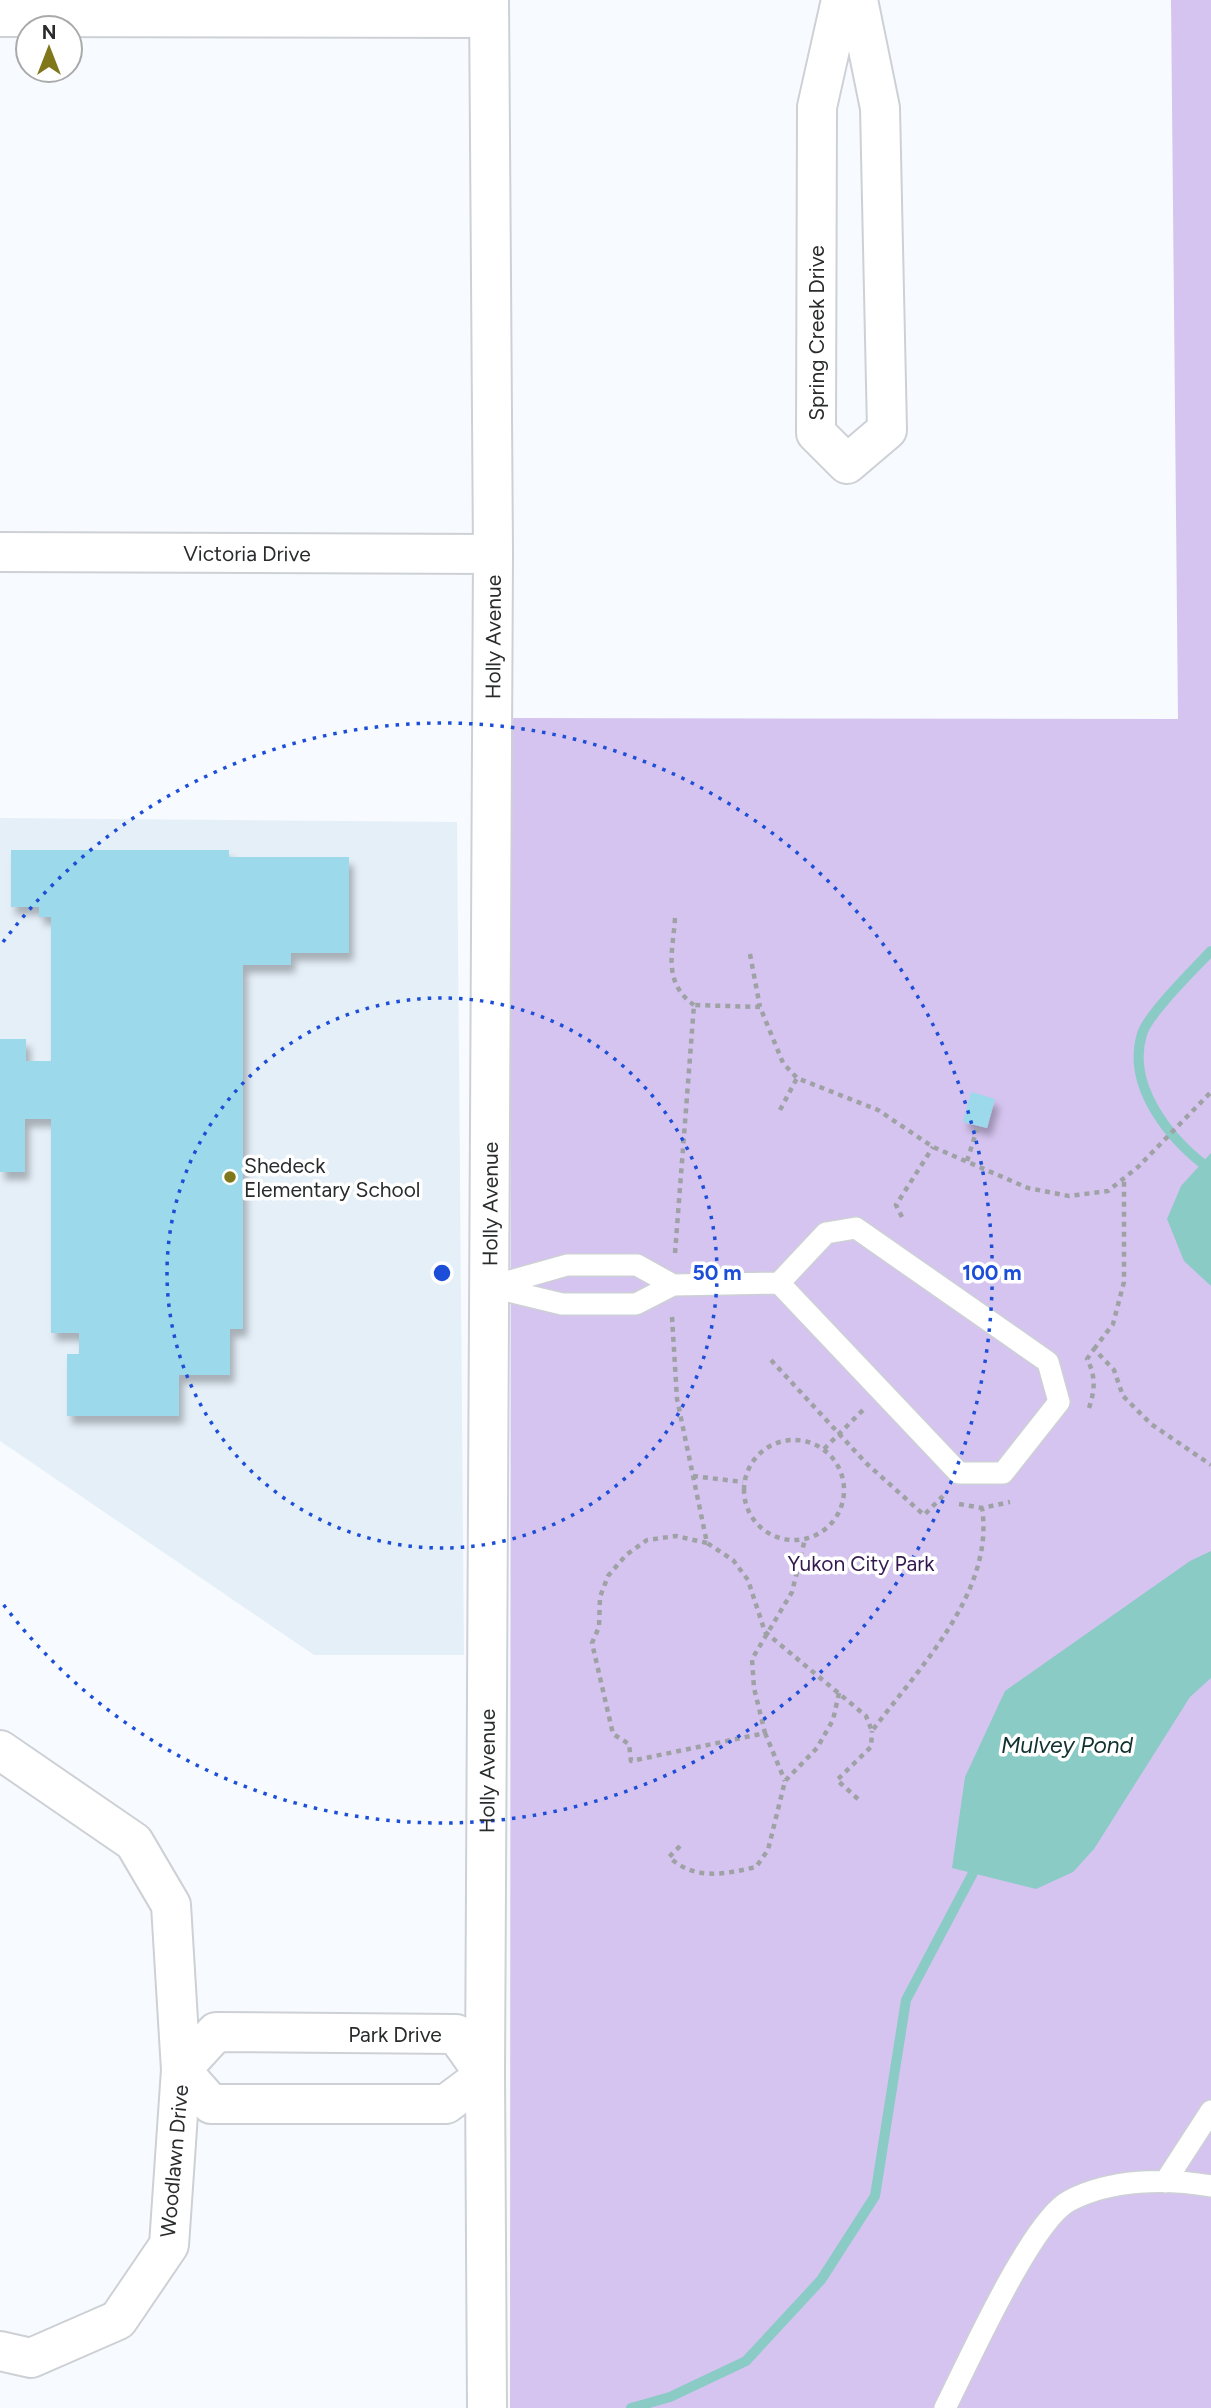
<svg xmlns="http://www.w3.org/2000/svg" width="1211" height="2408" viewBox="0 0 1211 2408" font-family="Figtree,sans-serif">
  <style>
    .built { fill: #e5eff8 }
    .green { fill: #d5c4ef }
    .water { fill: #8acbc5 }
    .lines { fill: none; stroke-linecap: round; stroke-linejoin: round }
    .stream { stroke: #8acbc5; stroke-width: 10 }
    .building { fill: #9cd9ea; filter: url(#shadow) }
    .lane-casing { stroke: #cdd1d5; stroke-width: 24 }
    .street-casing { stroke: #cdd1d5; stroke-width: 42 }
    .path { stroke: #9fa2a5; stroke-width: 4.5; stroke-dasharray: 5 5; stroke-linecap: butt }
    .lane { stroke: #fff; stroke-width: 21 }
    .street { stroke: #fff; stroke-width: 38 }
    .ring { fill: none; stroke: #1d4ed8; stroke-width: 3.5; stroke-dasharray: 3.5 7 }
    .poi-dot { fill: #80761a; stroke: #fff; stroke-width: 2.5 }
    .labels { text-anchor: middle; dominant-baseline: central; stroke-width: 7; stroke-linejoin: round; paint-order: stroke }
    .street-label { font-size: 21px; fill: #292b2c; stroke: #fff }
    .poi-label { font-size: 21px; fill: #292b2c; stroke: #fff; text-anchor: start }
    .park-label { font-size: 21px; fill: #34194f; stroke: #fff }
    .water-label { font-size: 23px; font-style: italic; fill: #10312f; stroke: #fff }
    .centre { fill: #1d4ed8; stroke: #fff; stroke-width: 3.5 }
    .ring-label { font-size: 21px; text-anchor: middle; font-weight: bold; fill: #1d4ed8; stroke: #fff; stroke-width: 7; stroke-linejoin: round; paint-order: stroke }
  </style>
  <defs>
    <filter id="shadow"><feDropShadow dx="4.5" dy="8" stdDeviation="3.5" flood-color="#0004"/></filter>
  </defs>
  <rect width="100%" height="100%" fill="#f7fbff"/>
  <!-- built -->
  <path class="built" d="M 0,818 L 457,822 L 464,1655 L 314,1655 L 0,1441 Z"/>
  <!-- green -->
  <path class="green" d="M 1171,0 L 1211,0 L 1211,2408 L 510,2408 L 511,718 L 1178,719 Z"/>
  <!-- water -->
  <path class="water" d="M 1211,1153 L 1211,1286 L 1184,1261 L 1167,1219 L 1181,1186 Z
    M 1211,1551 L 1211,1678 L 1190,1697 L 1094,1849 L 1073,1872 L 1036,1889 L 952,1868 L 965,1777 L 1005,1691 L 1190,1561 Z"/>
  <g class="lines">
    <!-- stream -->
    <path class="stream" d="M 1211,951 C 1195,968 1148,1014 1142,1034 C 1126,1087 1171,1141 1211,1170
      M 631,2408 L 670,2397 L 746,2361 L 821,2280 L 875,2196 L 906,2000 L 973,1873"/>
  </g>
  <!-- building -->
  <path class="building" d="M 11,850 L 229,850 L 229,857 L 349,857 L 349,953 L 291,953 L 291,965 L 243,965 L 243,1329 L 230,1329 L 230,1375 L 179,1375 L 179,1416 L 67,1416 L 67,1354 L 79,1354 L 79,1333 L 51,1333 L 51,1119 L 25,1119 L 25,1172 L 0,1172 L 0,1039 L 26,1039 L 26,1061 L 51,1061 L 51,917 L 39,917 L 39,907 L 11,907 Z
    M 971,1092 L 995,1099 L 987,1128 L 963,1122 Z"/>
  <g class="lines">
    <defs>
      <path id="lane" d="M 493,1286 L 567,1265 L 637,1265 L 673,1285
        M 491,1287 L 562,1304 L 636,1304 L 673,1285 L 779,1283 L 826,1233 L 856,1228 L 1048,1362 L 1059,1402 L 1003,1473 L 959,1473 L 779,1283
        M 1165,2182 L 1211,2111
        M 945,2408 C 967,2365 1031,2221 1069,2201 C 1110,2179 1166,2178 1211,2186"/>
      <g id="street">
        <path d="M 841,0 L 817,107 L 816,433 L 847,464 L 887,430 L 880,108 L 858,0"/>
        <path d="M 0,17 L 489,18"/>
        <path id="s1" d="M 0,552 L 493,554"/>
        <path d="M 0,1750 L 134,1842 L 171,1905 L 181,2070 L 169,2245 L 118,2320 L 31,2358 L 0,2351"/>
        <path d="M 216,2032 L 456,2034 L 485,2075 L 446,2104 L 211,2104 L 181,2070 Z"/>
        <path id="s2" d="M 487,2408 L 485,2075 L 493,554 L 489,0"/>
      </g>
    </defs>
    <!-- lane casing -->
    <use href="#lane" class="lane-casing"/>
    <!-- street casing -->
    <use href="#street" class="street-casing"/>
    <!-- path -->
    <path class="path" d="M 675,918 C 673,952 662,982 694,1005
      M 750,954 L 760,1007
      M 780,1110 L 797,1078
      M 967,1161 L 978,1126
      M 902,1217 L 896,1205 L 933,1147
      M 675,1253 L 694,1005 L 760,1007 L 783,1063 L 797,1078 L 878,1110 L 933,1147 L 1028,1188 L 1069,1196 L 1108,1191 L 1138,1167 L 1211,1092
      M 672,1317 L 677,1399 L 707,1543 L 733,1560 L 748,1580 L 765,1632 L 866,1716 L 872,1731 C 918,1669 995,1592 982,1508 L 1010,1502
      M 1094,1349 L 1113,1324 L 1124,1282 L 1124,1179
      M 771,1360 L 866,1463 L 924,1515 L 943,1496
      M 1089,1408 C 1095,1390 1096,1376 1087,1359 L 1094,1349 L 1114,1370 L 1123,1396 L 1151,1424 L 1211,1465
      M744 1490a50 50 0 1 1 100 0a50 50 0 1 1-100 0Z
      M 824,1449 L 863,1410
      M 693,1476 L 743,1482
      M 959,1504 L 982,1508
      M 707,1543 L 676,1536 L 647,1540 L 626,1555 L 608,1576 L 600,1597 L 599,1627 L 592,1643 L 613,1734 L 629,1744 L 631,1761 L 765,1733 L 754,1688 L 752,1659 L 792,1592 L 805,1539
      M 765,1733 L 785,1781
      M 858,1799 L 837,1780 L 871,1747 L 872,1731
      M 680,1846 L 669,1857 C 695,1881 725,1874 756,1867 L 768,1850 L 785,1781 L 817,1748 L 833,1720 L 839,1693"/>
    <!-- lane -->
    <use href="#lane" class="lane"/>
    <!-- street -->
    <use href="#street" class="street"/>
  </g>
  <!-- distance rings -->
  <g class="ring">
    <circle cx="442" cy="1273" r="275"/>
    <path d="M3 942A550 550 0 1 1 3 1604"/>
  </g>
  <!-- markers -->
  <circle class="poi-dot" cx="230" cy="1177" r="7"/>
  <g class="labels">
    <!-- street labels -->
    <g class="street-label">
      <text transform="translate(816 333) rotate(-90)">Spring Creek Drive</text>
      <text stroke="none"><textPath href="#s1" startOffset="247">Victoria Drive</textPath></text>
      <text stroke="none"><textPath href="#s2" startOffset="1771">Holly Avenue</textPath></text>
      <text stroke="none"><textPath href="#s2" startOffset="1204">Holly Avenue</textPath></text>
      <text stroke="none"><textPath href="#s2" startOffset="637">Holly Avenue</textPath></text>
      <text x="395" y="2034">Park Drive</text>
      <text transform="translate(174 2161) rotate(-85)">Woodlawn Drive</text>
    </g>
    <!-- poi labels -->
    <g class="poi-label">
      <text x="244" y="1165">Shedeck<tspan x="244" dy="24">Elementary School</tspan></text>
    </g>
    <!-- park labels -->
    <g class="park-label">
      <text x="861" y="1563">Yukon City Park</text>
    </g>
    <!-- water labels -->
    <g class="water-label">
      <text x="1067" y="1745">Mulvey Pond</text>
    </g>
  </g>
  <circle cx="442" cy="1273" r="10" class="centre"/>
  <g class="ring-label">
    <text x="717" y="1280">50 m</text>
    <text x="992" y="1280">100 m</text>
  </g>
  <!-- north arrow -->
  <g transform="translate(49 49)"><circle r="33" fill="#ffffff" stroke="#a9aaab" stroke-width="2"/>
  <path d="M0-5L12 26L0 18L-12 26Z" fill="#80761a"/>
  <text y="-10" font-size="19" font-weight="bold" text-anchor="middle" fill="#292b2c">N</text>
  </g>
</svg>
